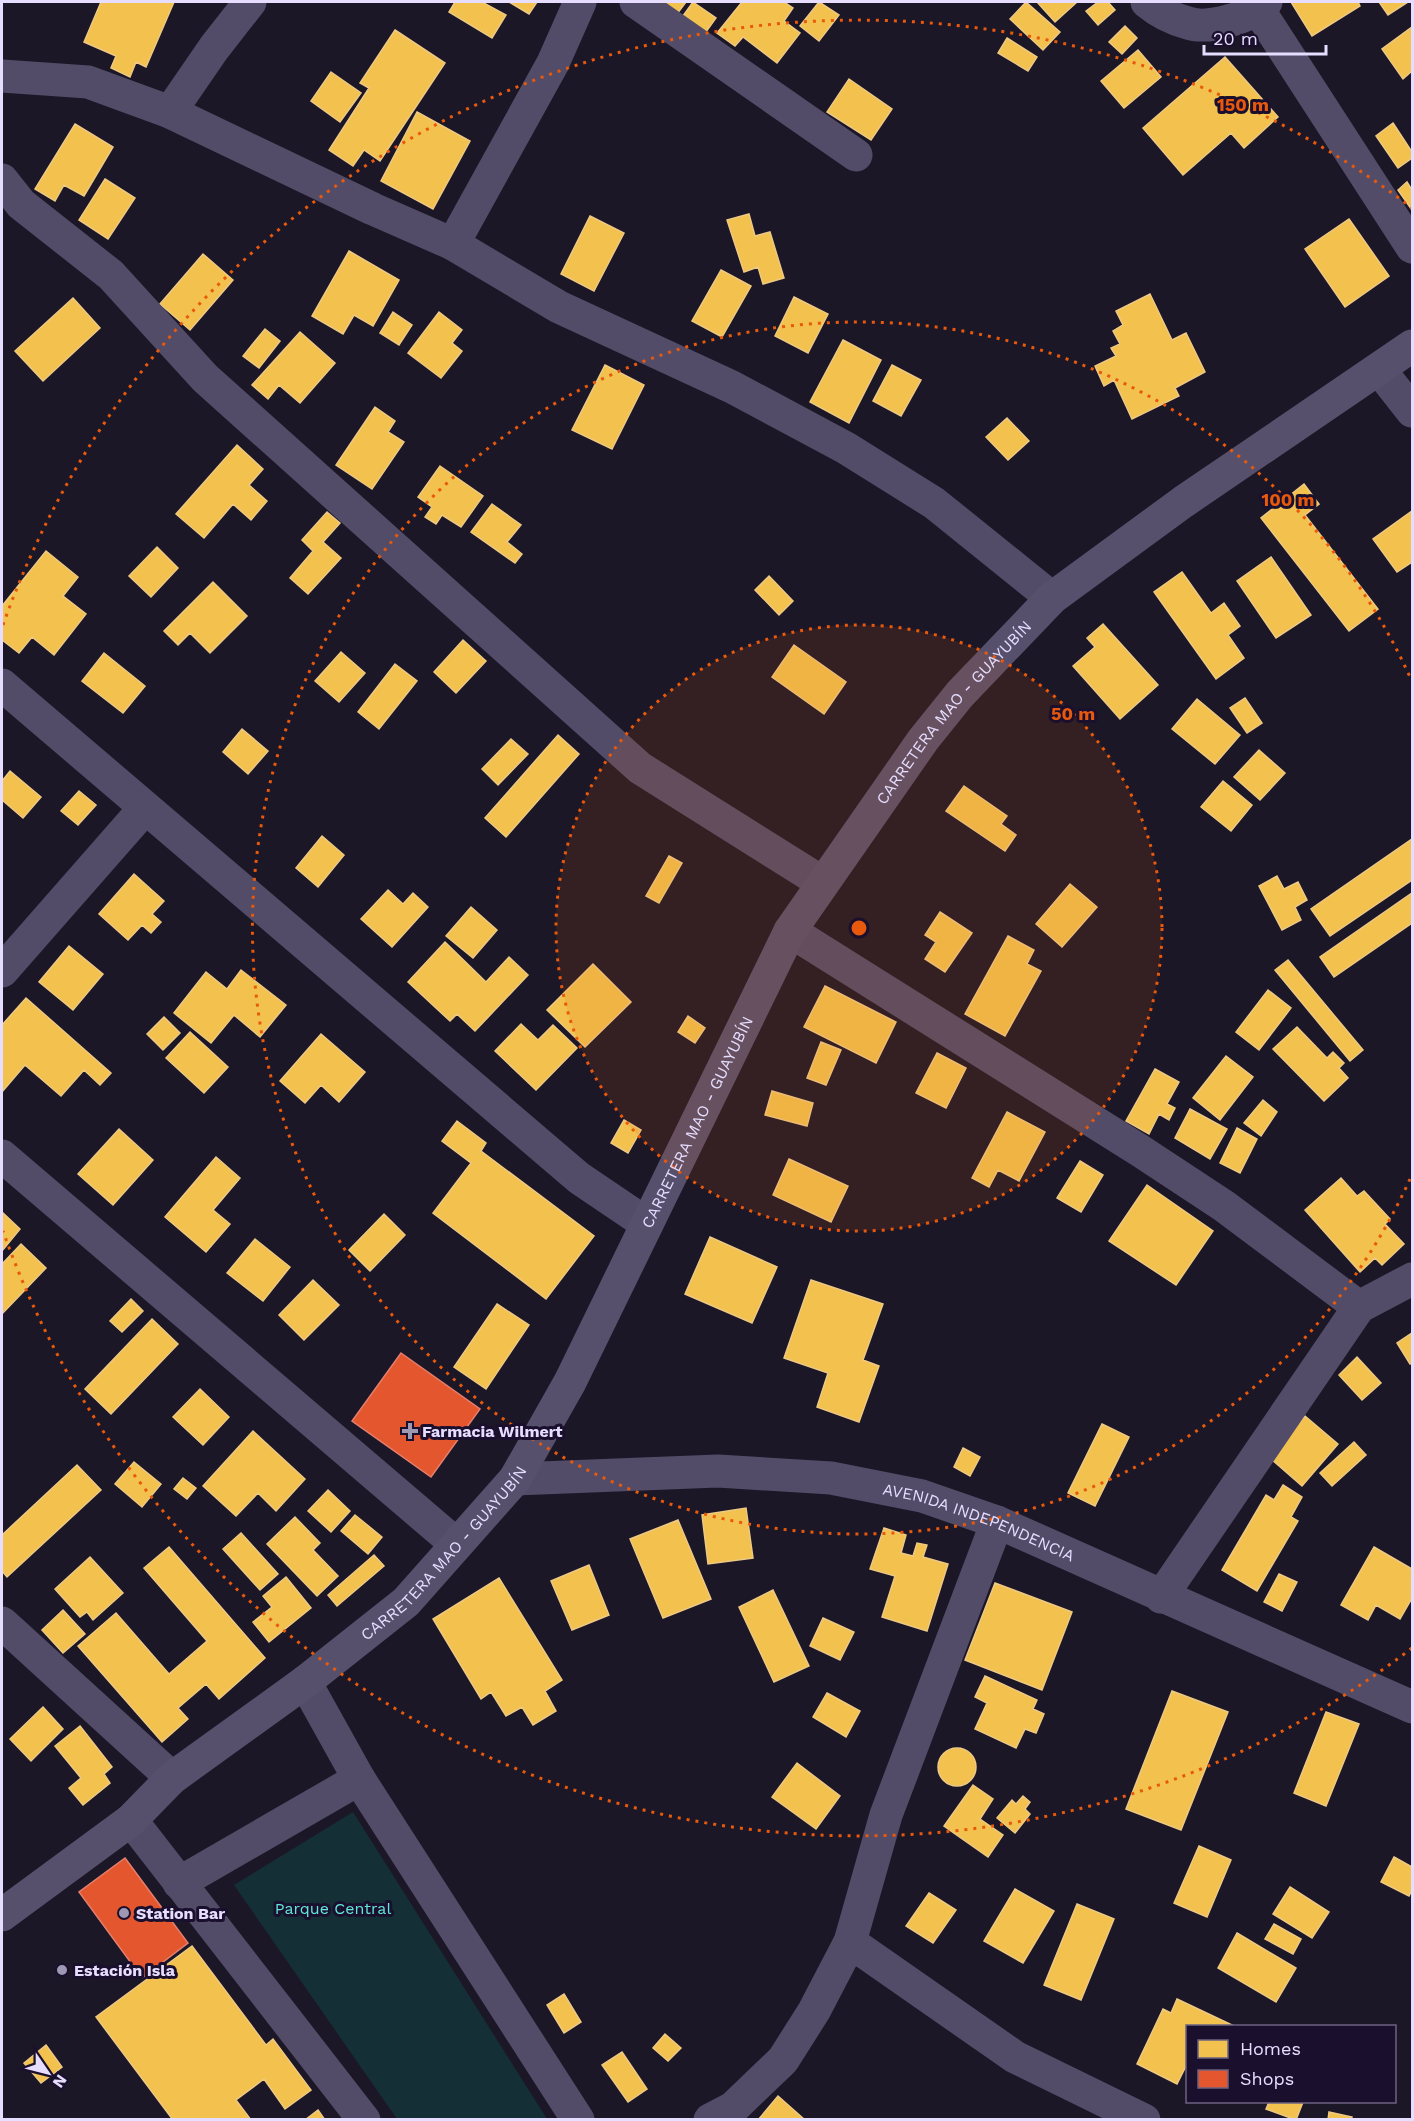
<svg xmlns="http://www.w3.org/2000/svg" width="1414" height="2121" viewBox="0 0 1414 2121" font-family="'Work Sans',sans-serif">
  <style>
    .green { fill: #143036 }
    .homes { fill: #f2c14e; stroke: #eec983; stroke-width: 1.5 }
    .shops { fill: #e4572e; stroke: #e57f6d; stroke-width: 1.5 }
    .lines { fill: none; stroke-linecap: round; stroke-linejoin: round }
    .street { stroke: #524c68; stroke-width: 33 }
    .secondary { stroke: #56506d; stroke-width: 33 }
    .ring { fill: none; stroke: #e8590c; stroke-width: 3; stroke-dasharray: 3 6 }
    .poi-dot { fill: #9f98b3; stroke: #1a102e; stroke-width: 2 }
    .labels { text-anchor: middle; dominant-baseline: central; stroke-width: 6; stroke-linejoin: round; paint-order: stroke }
    .street-label { font-size: 16px; fill: #e6ddff; stroke: #1a102e }
    .poi-label { font-size: 16px; font-weight: bold; fill: #e6ddff; stroke: #1a102e; text-anchor: start }
    .park-label { font-size: 16px; fill: #60e8da; stroke: #1a102e }
    .centre { fill: #e8590c; stroke: #1a102e; stroke-width: 3 }
    .ring-label { font-size: 18px; text-anchor: middle; font-weight: bold; fill: #e8590c; stroke: #1a102e; stroke-width: 6; stroke-linejoin: round; paint-order: stroke }
  </style>
  <rect width="100%" height="100%" fill="#1c1727"/>
  <!-- green -->
  <path class="green" d="M 353,1812 L 547,2119 L 397,2119 L 234,1885 Z"/>
  <!-- homes -->
  <path class="homes" d="M 101,2 L 174,2 L 146,67 L 136,62 L 130,77 L 111,68 L 116,56 L 84,42 Z
    M 455,2 L 482,2 L 506,15 L 492,38 L 449,12 Z
    M 509,2 L 537,2 L 529,14 Z
    M 662,2 L 686,2 L 677,14 Z
    M 693,2 L 716,18 L 703,36 L 680,20 Z
    M 742,2 L 784,2 L 793,8 L 784,21 L 800,33 L 777,63 L 743,37 L 735,46 L 717,33 Z
    M 819,2 L 839,15 L 819,41 L 800,26 Z
    M 1026,2 L 1060,32 L 1043,50 L 1010,19 Z
    M 1037,2 L 1077,2 L 1055,22 Z
    M 1098,2 L 1108,2 L 1115,10 L 1098,25 L 1086,11 Z
    M 1291,2 L 1358,2 L 1360,6 L 1312,36 Z
    M 1379,2 L 1408,2 L 1388,15 Z
    M 1125,26 L 1137,38 L 1122,54 L 1109,42 Z
    M 1412,27 L 1412,71 L 1403,79 L 1382,49 Z
    M 395,30 L 445,63 L 380,161 L 364,150 L 353,166 L 329,150 L 369,88 L 360,83 Z
    M 1007,38 L 1037,57 L 1028,71 L 998,53 Z
    M 1138,50 L 1161,77 L 1124,108 L 1101,81 Z
    M 1225,57 L 1278,117 L 1244,148 L 1231,133 L 1183,175 L 1143,128 Z
    M 331,72 L 361,93 L 340,122 L 311,101 Z
    M 849,79 L 892,109 L 871,140 L 827,112 Z
    M 417,112 L 470,141 L 433,209 L 381,181 Z
    M 1393,123 L 1412,152 L 1412,158 L 1398,168 L 1376,136 Z
    M 75,124 L 113,147 L 84,196 L 64,185 L 55,201 L 35,189 Z
    M 105,179 L 135,198 L 108,239 L 79,220 Z
    M 1407,182 L 1412,190 L 1412,210 L 1398,190 Z
    M 749,214 L 755,236 L 770,232 L 784,278 L 763,284 L 758,267 L 744,272 L 727,220 Z
    M 590,216 L 624,233 L 594,291 L 561,274 Z
    M 1349,219 L 1389,276 L 1345,307 L 1305,249 Z
    M 349,251 L 399,280 L 373,326 L 354,315 L 343,334 L 312,316 Z
    M 203,254 L 233,280 L 190,330 L 160,304 Z
    M 721,270 L 751,286 L 722,337 L 692,321 Z
    M 1150,294 L 1172,340 L 1186,333 L 1205,372 L 1175,388 L 1179,396 L 1132,419 L 1114,380 L 1104,386 L 1095,366 L 1116,356 L 1111,348 L 1120,344 L 1113,331 L 1123,325 L 1116,311 Z
    M 794,297 L 828,314 L 808,353 L 775,336 Z
    M 73,298 L 100,328 L 43,381 L 15,351 Z
    M 393,312 L 412,325 L 399,345 L 380,333 Z
    M 439,312 L 462,330 L 452,343 L 462,351 L 441,378 L 408,353 Z
    M 265,329 L 280,341 L 259,368 L 243,356 Z
    M 300,332 L 335,363 L 300,403 L 279,385 L 268,399 L 252,385 Z
    M 843,340 L 881,360 L 849,423 L 810,402 Z
    M 605,365 L 644,385 L 612,449 L 572,430 Z
    M 892,365 L 921,380 L 901,416 L 873,401 Z
    M 375,407 L 395,421 L 388,432 L 404,442 L 372,489 L 336,465 Z
    M 1007,418 L 1029,441 L 1008,460 L 986,437 Z
    M 237,445 L 263,469 L 249,485 L 267,501 L 251,520 L 233,504 L 204,538 L 176,514 Z
    M 440,466 L 483,496 L 461,527 L 442,515 L 436,524 L 425,517 L 432,507 L 418,497 Z
    M 1304,484 L 1319,504 L 1305,515 L 1378,609 L 1349,631 L 1261,518 Z
    M 492,504 L 521,525 L 507,542 L 522,554 L 515,563 L 471,532 Z
    M 1412,511 L 1412,562 L 1397,572 L 1373,539 Z
    M 327,512 L 340,523 L 323,542 L 341,558 L 308,594 L 290,578 L 313,551 L 302,540 Z
    M 157,547 L 178,568 L 151,597 L 129,576 Z
    M 46,551 L 78,577 L 63,596 L 86,614 L 54,655 L 32,637 L 19,653 L 2,640 L 2,606 Z
    M 1271,557 L 1311,615 L 1276,638 L 1237,581 Z
    M 1182,572 L 1211,613 L 1224,603 L 1240,626 L 1228,635 L 1244,658 L 1216,679 L 1154,592 Z
    M 769,576 L 793,601 L 779,615 L 755,590 Z
    M 213,582 L 247,616 L 210,653 L 190,633 L 178,645 L 164,631 Z
    M 1103,624 L 1158,685 L 1120,719 L 1073,666 L 1095,647 L 1087,638 Z
    M 463,640 L 486,661 L 456,693 L 434,672 Z
    M 794,645 L 846,682 L 824,714 L 772,677 Z
    M 341,652 L 365,673 L 339,702 L 315,681 Z
    M 104,653 L 145,686 L 123,713 L 82,681 Z
    M 395,664 L 417,681 L 379,729 L 358,712 Z
    M 1245,698 L 1262,723 L 1247,733 L 1230,708 Z
    M 1197,699 L 1240,735 L 1215,764 L 1172,729 Z
    M 242,729 L 268,751 L 248,774 L 223,752 Z
    M 558,735 L 579,754 L 506,837 L 485,818 Z
    M 511,739 L 528,754 L 498,785 L 482,769 Z
    M 1259,750 L 1285,773 L 1260,800 L 1234,777 Z
    M 10,771 L 41,797 L 23,818 L 2,800 L 2,781 Z
    M 1223,781 L 1252,805 L 1231,831 L 1201,807 Z
    M 964,786 L 1007,816 L 1001,824 L 1016,835 L 1005,851 L 946,811 Z
    M 79,791 L 96,805 L 78,825 L 61,811 Z
    M 322,836 L 344,855 L 318,887 L 296,868 Z
    M 1412,839 L 1412,880 L 1330,936 L 1311,909 Z
    M 669,856 L 682,863 L 659,903 L 646,896 Z
    M 134,874 L 164,901 L 152,914 L 161,922 L 151,933 L 142,925 L 128,940 L 99,914 Z
    M 1277,876 L 1284,889 L 1298,882 L 1307,900 L 1295,907 L 1301,920 L 1282,930 L 1259,886 Z
    M 1070,884 L 1097,907 L 1062,947 L 1036,924 Z
    M 388,890 L 403,904 L 413,893 L 428,907 L 392,947 L 361,919 Z
    M 1412,893 L 1412,923 L 1334,977 L 1320,957 Z
    M 471,907 L 497,930 L 473,958 L 446,936 Z
    M 940,912 L 972,933 L 945,972 L 925,959 L 936,942 L 925,935 Z
    M 1008,936 L 1034,950 L 1027,964 L 1041,971 L 1005,1036 L 965,1014 Z
    M 445,942 L 486,982 L 509,957 L 528,975 L 475,1031 L 457,1014 L 450,1021 L 408,982 Z
    M 69,946 L 103,974 L 73,1010 L 39,982 Z
    M 1288,960 L 1363,1050 L 1350,1061 L 1275,970 Z
    M 593,964 L 631,1002 L 585,1047 L 547,1010 Z
    M 241,970 L 286,1005 L 260,1037 L 234,1015 L 211,1043 L 174,1013 L 206,972 L 227,989 Z
    M 825,986 L 896,1022 L 876,1063 L 804,1027 Z
    M 1268,990 L 1291,1008 L 1259,1050 L 1236,1032 Z
    M 26,998 L 111,1073 L 100,1085 L 84,1070 L 61,1096 L 25,1065 L 2,1092 L 2,1025 Z
    M 688,1016 L 705,1028 L 695,1043 L 678,1032 Z
    M 164,1017 L 180,1033 L 163,1050 L 147,1034 Z
    M 521,1024 L 538,1040 L 553,1025 L 577,1048 L 536,1090 L 495,1051 Z
    M 1297,1027 L 1327,1058 L 1333,1052 L 1344,1063 L 1339,1068 L 1348,1078 L 1324,1101 L 1273,1049 Z
    M 190,1032 L 228,1067 L 204,1093 L 166,1058 Z
    M 321,1034 L 365,1072 L 339,1102 L 321,1085 L 305,1103 L 280,1081 Z
    M 821,1042 L 841,1050 L 826,1085 L 807,1078 Z
    M 937,1053 L 966,1068 L 946,1108 L 916,1093 Z
    M 1226,1056 L 1253,1077 L 1220,1120 L 1193,1098 Z
    M 1155,1069 L 1179,1082 L 1167,1104 L 1175,1108 L 1169,1120 L 1159,1114 L 1149,1134 L 1126,1121 Z
    M 772,1091 L 813,1103 L 807,1126 L 765,1115 Z
    M 1263,1100 L 1277,1112 L 1261,1136 L 1244,1123 Z
    M 1190,1109 L 1227,1129 L 1210,1159 L 1175,1138 Z
    M 1007,1112 L 1045,1132 L 1019,1181 L 998,1170 L 989,1187 L 972,1178 Z
    M 624,1120 L 641,1130 L 628,1153 L 611,1143 Z
    M 457,1121 L 486,1143 L 481,1151 L 594,1236 L 546,1299 L 433,1213 L 471,1163 L 442,1141 Z
    M 1237,1128 L 1257,1139 L 1240,1173 L 1220,1163 Z
    M 119,1129 L 153,1160 L 113,1205 L 78,1174 Z
    M 216,1157 L 240,1178 L 213,1210 L 230,1224 L 206,1252 L 165,1217 Z
    M 789,1159 L 848,1186 L 831,1222 L 773,1195 Z
    M 1080,1161 L 1103,1175 L 1081,1212 L 1057,1198 Z
    M 1341,1178 L 1357,1196 L 1364,1191 L 1390,1219 L 1385,1224 L 1404,1244 L 1382,1265 L 1375,1258 L 1360,1272 L 1305,1210 Z
    M 1147,1185 L 1213,1231 L 1176,1285 L 1109,1241 Z
    M 2,1212 L 20,1229 L 2,1251 Z
    M 384,1214 L 405,1235 L 370,1271 L 349,1250 Z
    M 710,1237 L 777,1267 L 752,1323 L 685,1294 Z
    M 255,1239 L 290,1267 L 263,1301 L 227,1273 Z
    M 21,1244 L 46,1268 L 2,1314 L 2,1264 Z
    M 313,1280 L 339,1305 L 304,1340 L 279,1315 Z
    M 811,1280 L 883,1304 L 863,1360 L 879,1366 L 859,1422 L 817,1407 L 828,1373 L 784,1358 Z
    M 131,1299 L 143,1311 L 122,1332 L 110,1321 Z
    M 497,1304 L 529,1325 L 486,1389 L 454,1367 Z
    M 152,1319 L 178,1344 L 111,1414 L 85,1389 Z
    M 1412,1333 L 1412,1363 L 1410,1364 L 1397,1343 Z
    M 1357,1357 L 1381,1383 L 1362,1400 L 1339,1375 Z
    M 200,1389 L 229,1417 L 203,1445 L 173,1417 Z
    M 1305,1416 L 1338,1444 L 1302,1486 L 1269,1457 Z
    M 1102,1424 L 1129,1437 L 1095,1506 L 1068,1493 Z
    M 253,1431 L 305,1479 L 276,1511 L 258,1493 L 236,1516 L 203,1486 Z
    M 1354,1442 L 1366,1455 L 1332,1486 L 1320,1473 Z
    M 963,1448 L 980,1457 L 970,1476 L 954,1467 Z
    M 134,1462 L 161,1484 L 142,1507 L 115,1484 Z
    M 77,1465 L 101,1490 L 7,1577 L 2,1571 L 2,1535 Z
    M 183,1478 L 196,1488 L 187,1499 L 174,1489 Z
    M 1283,1485 L 1302,1497 L 1291,1517 L 1298,1521 L 1257,1591 L 1222,1570 L 1266,1495 L 1274,1500 Z
    M 328,1490 L 350,1511 L 331,1532 L 308,1511 Z
    M 746,1508 L 753,1558 L 708,1564 L 702,1515 Z
    M 355,1515 L 382,1537 L 368,1554 L 341,1531 Z
    M 295,1517 L 320,1543 L 313,1550 L 338,1576 L 317,1596 L 267,1544 Z
    M 678,1520 L 711,1599 L 663,1618 L 630,1539 Z
    M 884,1528 L 906,1535 L 901,1553 L 913,1556 L 917,1543 L 927,1545 L 923,1557 L 948,1564 L 927,1631 L 882,1617 L 895,1576 L 870,1569 Z
    M 241,1533 L 278,1574 L 260,1590 L 223,1549 Z
    M 169,1547 L 265,1658 L 219,1699 L 206,1684 L 178,1708 L 188,1719 L 162,1742 L 78,1646 L 116,1613 L 169,1674 L 207,1641 L 144,1568 Z
    M 1374,1547 L 1412,1569 L 1412,1598 L 1400,1619 L 1376,1605 L 1368,1620 L 1341,1605 Z
    M 374,1555 L 384,1566 L 337,1606 L 328,1595 Z
    M 90,1557 L 123,1593 L 93,1620 L 87,1612 L 80,1617 L 55,1589 Z
    M 589,1565 L 609,1615 L 572,1630 L 551,1581 Z
    M 1279,1574 L 1297,1582 L 1282,1611 L 1264,1602 Z
    M 286,1577 L 311,1608 L 269,1642 L 253,1622 L 272,1607 L 263,1596 Z
    M 499,1578 L 562,1680 L 545,1691 L 556,1711 L 533,1725 L 522,1707 L 506,1716 L 491,1692 L 481,1699 L 433,1619 Z
    M 995,1583 L 1072,1612 L 1042,1690 L 965,1660 Z
    M 773,1590 L 809,1666 L 774,1682 L 739,1607 Z
    M 63,1610 L 85,1634 L 63,1653 L 42,1630 Z
    M 823,1618 L 854,1632 L 840,1660 L 810,1646 Z
    M 985,1676 L 1037,1700 L 1033,1709 L 1044,1714 L 1036,1733 L 1025,1729 L 1016,1748 L 975,1729 L 987,1703 L 975,1697 Z
    M 1172,1691 L 1228,1712 L 1181,1830 L 1126,1809 Z
    M 827,1693 L 860,1711 L 846,1737 L 813,1717 Z
    M 43,1707 L 63,1729 L 31,1761 L 10,1739 Z
    M 1326,1712 L 1359,1724 L 1326,1806 L 1294,1793 Z
    M 80,1726 L 112,1767 L 104,1774 L 110,1783 L 83,1805 L 69,1788 L 81,1778 L 55,1746 Z
    M938 1767a19 19 0 1 1 38 0a19 19 0 1 1-38 0Z
    M 797,1763 L 840,1796 L 816,1829 L 772,1797 Z
    M 973,1785 L 993,1799 L 980,1819 L 1003,1835 L 988,1857 L 944,1826 Z
    M 1023,1796 L 1030,1802 L 1025,1809 L 1030,1814 L 1015,1833 L 997,1818 L 1012,1800 L 1016,1804 Z
    M 1199,1846 L 1231,1860 L 1207,1917 L 1174,1903 Z
    M 1394,1857 L 1412,1867 L 1412,1890 L 1409,1896 L 1381,1882 Z
    M 1290,1887 L 1329,1912 L 1312,1938 L 1273,1914 Z
    M 1015,1889 L 1054,1911 L 1023,1963 L 984,1941 Z
    M 929,1893 L 956,1910 L 933,1943 L 906,1926 Z
    M 1077,1904 L 1114,1919 L 1081,2000 L 1044,1985 Z
    M 1274,1924 L 1301,1939 L 1293,1954 L 1265,1939 Z
    M 1237,1933 L 1296,1968 L 1276,2002 L 1218,1968 Z
    M 192,1946 L 266,2045 L 273,2039 L 311,2090 L 285,2109 L 264,2079 L 236,2100 L 251,2120 L 173,2120 L 96,2017 Z
    M 564,1994 L 581,2022 L 564,2033 L 547,2005 Z
    M 1177,1999 L 1234,2026 L 1188,2026 L 1188,2062 L 1177,2084 L 1137,2064 L 1163,2009 L 1171,2013 Z
    M 665,2034 L 681,2048 L 668,2061 L 653,2048 Z
    M 46,2045 L 62,2067 L 41,2083 L 24,2063 Z
    M 622,2052 L 647,2089 L 628,2102 L 602,2065 Z
    M 778,2096 L 805,2120 L 758,2120 Z
    M 1269,2102 L 1303,2102 L 1296,2120 L 1266,2109 Z
    M 318,2110 L 325,2120 L 305,2120 Z
    M 1329,2112 L 1352,2117 L 1351,2120 L 1328,2120 Z"/>
  <!-- shops -->
  <path class="shops" d="M 401,1353 L 480,1409 L 431,1477 L 352,1421 Z
    M 125,1858 L 188,1943 L 142,1978 L 79,1892 Z"/>
  <g class="lines">
    <!-- street -->
    <g class="street">
      <path d="M 636,2 L 856,155"/>
      <path d="M 1147,2 C 1159,12 1173,19 1188,23 C 1209,30 1251,17 1266,2"/>
      <path d="M 1258,9 L 1412,247"/>
      <path d="M 2,76 L 88,82 L 170,112 L 373,209 L 453,244 L 559,307 L 732,387 L 846,448 L 934,503 L 1052,598"/>
      <path d="M 170,112 L 214,48 L 250,2"/>
      <path d="M 2,180 L 21,204 L 111,275 L 205,378 L 640,768 L 823,883"/>
      <path d="M 453,244 L 553,63 L 580,2"/>
      <path d="M 1379,369 L 1412,411"/>
      <path d="M 2,685 L 579,1178 L 647,1224"/>
      <path d="M 790,931 L 1139,1150 L 1224,1206 L 1359,1307"/>
      <path d="M 2,971 L 145,808"/>
      <path d="M 2,1156 L 456,1544"/>
      <path id="s1" d="M 515,1479 L 718,1471 L 831,1478 L 922,1496 L 997,1522 L 1412,1707"/>
      <path d="M 1161,1597 L 1359,1307 L 1412,1279"/>
      <path d="M 2,1623 L 172,1778"/>
      <path d="M 305,1682 L 359,1779 L 578,2120"/>
      <path d="M 131,1820 L 364,2120"/>
      <path d="M 179,1883 L 359,1779"/>
      <path d="M 850,1942 L 1015,2057 L 1144,2120"/>
      <path d="M 710,2120 L 733,2108 L 783,2060 L 814,2011 L 850,1942 L 886,1815 L 997,1522"/>
    </g>
    <!-- secondary -->
    <path class="secondary" id="s2" d="M 2,1915 L 131,1820 L 172,1778 L 305,1682 L 406,1602 L 515,1479 L 570,1382 L 790,931 L 923,740 L 960,694 L 1052,598 L 1183,502 L 1412,346"/>
  </g>
  <!-- distance rings -->
  <circle cx="859" cy="928" r="303" fill="#e8590c" fill-opacity=".12"/>
  <g class="ring">
    <circle cx="859" cy="928" r="303"/>
    <path d="M1410 1179A606 606 0 1 1 1410 677"/>
    <path d="M1412 1648A908 908 0 0 1 3 1231M3 625A908 908 0 0 1 1412 208"/>
  </g>
  <!-- markers -->
  <g class="poi-dot">
    <path d="M407 1422h6v6h6v6h-6v6h-6v-6h-6v-6h6z"/>
    <circle cx="124" cy="1913" r="6"/>
    <circle cx="62" cy="1970" r="6"/>
  </g>
  <g class="labels">
    <!-- street labels -->
    <g class="street-label">
      <text stroke="none"><textPath href="#s2" startOffset="1563">CARRETERA MAO - GUAYUBÍN</textPath></text>
      <text stroke="none"><textPath href="#s2" startOffset="1077">CARRETERA MAO - GUAYUBÍN</textPath></text>
      <text stroke="none"><textPath href="#s1" startOffset="471">AVENIDA INDEPENDENCIA</textPath></text>
      <text stroke="none"><textPath href="#s2" startOffset="573">CARRETERA MAO - GUAYUBÍN</textPath></text>
    </g>
    <!-- poi labels -->
    <g class="poi-label">
      <text x="422" y="1431">Farmacia Wilmert</text>
      <text x="136" y="1913">Station Bar</text>
      <text x="74" y="1970">Estación Isla</text>
    </g>
    <!-- park labels -->
    <g class="park-label">
      <text x="333" y="1908">Parque Central</text>
    </g>
  </g>
  <circle cx="859" cy="928" r="9" class="centre"/>
  <g class="ring-label">
    <text x="1243" y="111">150 m</text>
    <text x="1288" y="506">100 m</text>
    <text x="1073" y="720">50 m</text>
  </g>
  <!-- border -->
  <rect width="1414" height="2121" fill="none" stroke="#e6ddff" stroke-width="6"/>
  <!-- legend -->
  <rect x="1186" y="2025" width="210" height="78" fill="#1a102e" stroke="#6c6282" stroke-width="1.5"/>
  <rect x="1198" y="2040" width="30" height="18" fill="#f2c14e" stroke="#6c6282" stroke-width="1.5"/>
  <text x="1240" y="2055" font-size="18" fill="#e6ddff">Homes</text>
  <rect x="1198" y="2070" width="30" height="18" fill="#e4572e" stroke="#6c6282" stroke-width="1.5"/>
  <text x="1240" y="2085" font-size="18" fill="#e6ddff">Shops</text>
  <!-- north arrow -->
  <g transform="translate(48 2073) rotate(125)" stroke="#1a102e" stroke-width="4.5" paint-order="stroke">
  <path d="M0-4.5L10 22L0 15L-10 22Z" fill="#e6ddff"/>
  <text y="-9" font-size="16" font-weight="bold" text-anchor="middle" fill="#e6ddff">N</text>
  </g>
  <!-- scale -->
  <path d="M1204 45v9h122v-9" fill="none" stroke="#e6ddff" stroke-width="3"/>
  <text x="1213" y="45" font-size="18" fill="#e6ddff" stroke="#1a102e" stroke-width="4.5" paint-order="stroke">20 m</text>
</svg>
